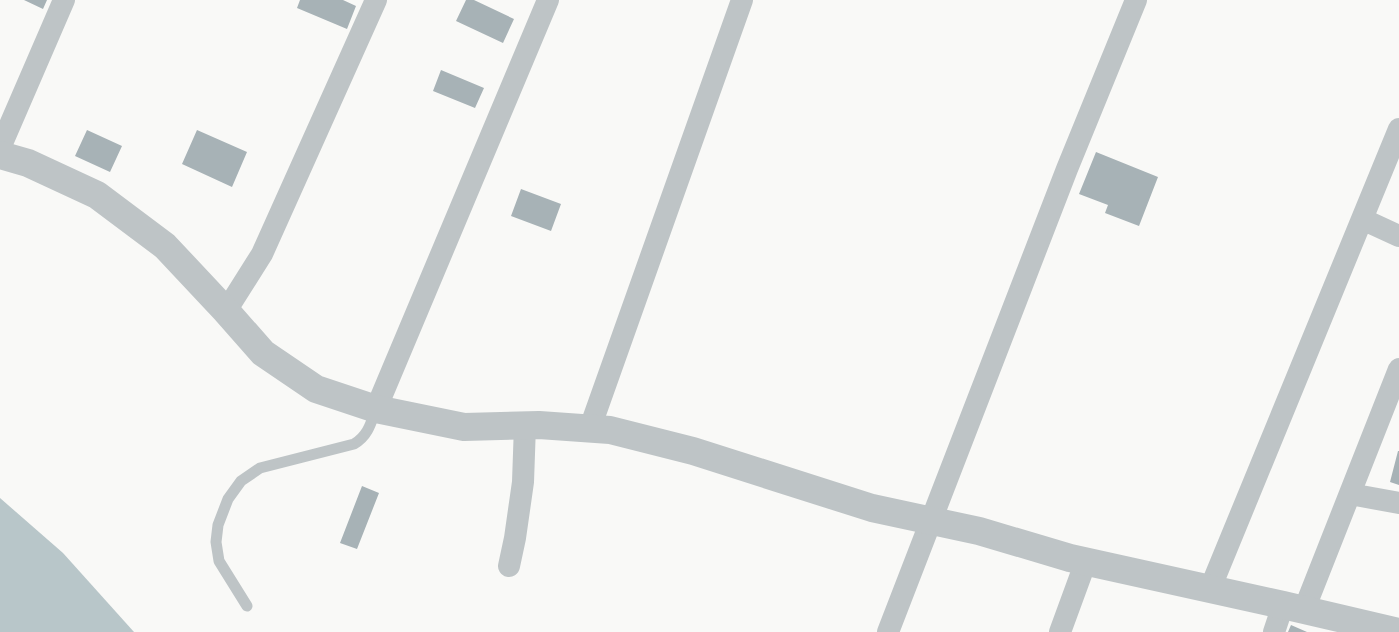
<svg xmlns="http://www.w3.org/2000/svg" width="1399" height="632" viewBox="0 0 1399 632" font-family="Signika,sans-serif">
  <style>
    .water { fill: #b8c6c9 }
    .building { fill: #a7b2b6 }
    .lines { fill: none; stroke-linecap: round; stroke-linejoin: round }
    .service { stroke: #bec4c6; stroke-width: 11 }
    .minor { stroke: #bec4c6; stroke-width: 22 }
    .tertiary { stroke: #bec4c6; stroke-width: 28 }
  </style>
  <rect width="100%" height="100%" fill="#f9f9f7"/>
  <!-- water -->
  <path class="water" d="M 0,498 L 63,553 L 134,632 L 0,632 Z"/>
  <!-- building -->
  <path class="building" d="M 24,0 L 47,0 L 43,9 Z
    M 300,0 L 343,0 L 356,6 L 347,29 L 297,8 Z
    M 466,0 L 474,0 L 514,19 L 503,43 L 456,21 Z
    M 441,70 L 484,88 L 475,108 L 433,91 Z
    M 87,130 L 122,146 L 110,172 L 75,156 Z
    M 197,130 L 247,152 L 232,187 L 182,164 Z
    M 1096,152 L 1158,177 L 1139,226 L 1105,213 L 1108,205 L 1079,194 Z
    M 521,189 L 561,204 L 551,231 L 511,216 Z
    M 1398,451 L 1399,451 L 1399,485 L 1390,482 Z
    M 362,486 L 379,493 L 357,549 L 340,543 Z
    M 1291,625 L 1307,632 L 1288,632 Z"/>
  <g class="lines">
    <!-- service -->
    <path class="service" d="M 247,606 L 219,561 L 216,542 L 218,525 L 228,499 L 241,481 L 260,468 L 354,444 C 368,436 371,423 376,409"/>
    <!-- minor -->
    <path class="minor" d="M 0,148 L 64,0
      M 1362,219 L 1399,236
      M 226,311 L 262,254 L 376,0
      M 376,409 L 548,0
      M 590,428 L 742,0
      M 1350,494 L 1399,503
      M 509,566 L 515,538 L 523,482 L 525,425
      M 1210,589 L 1399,129
      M 1304,610 L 1399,369
      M 888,632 L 1067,169 L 1136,0
      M 1060,632 L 1086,561
      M 1274,632 L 1283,605"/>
    <!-- tertiary -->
    <path class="tertiary" d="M 0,155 L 28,163 L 97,195 L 165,246 L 226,311 L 263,353 L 316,389 L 376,409 L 464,427 L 539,425 L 610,430 L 693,451 L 872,508 L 979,531 L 1070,558 L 1283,605 L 1399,632"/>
  </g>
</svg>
